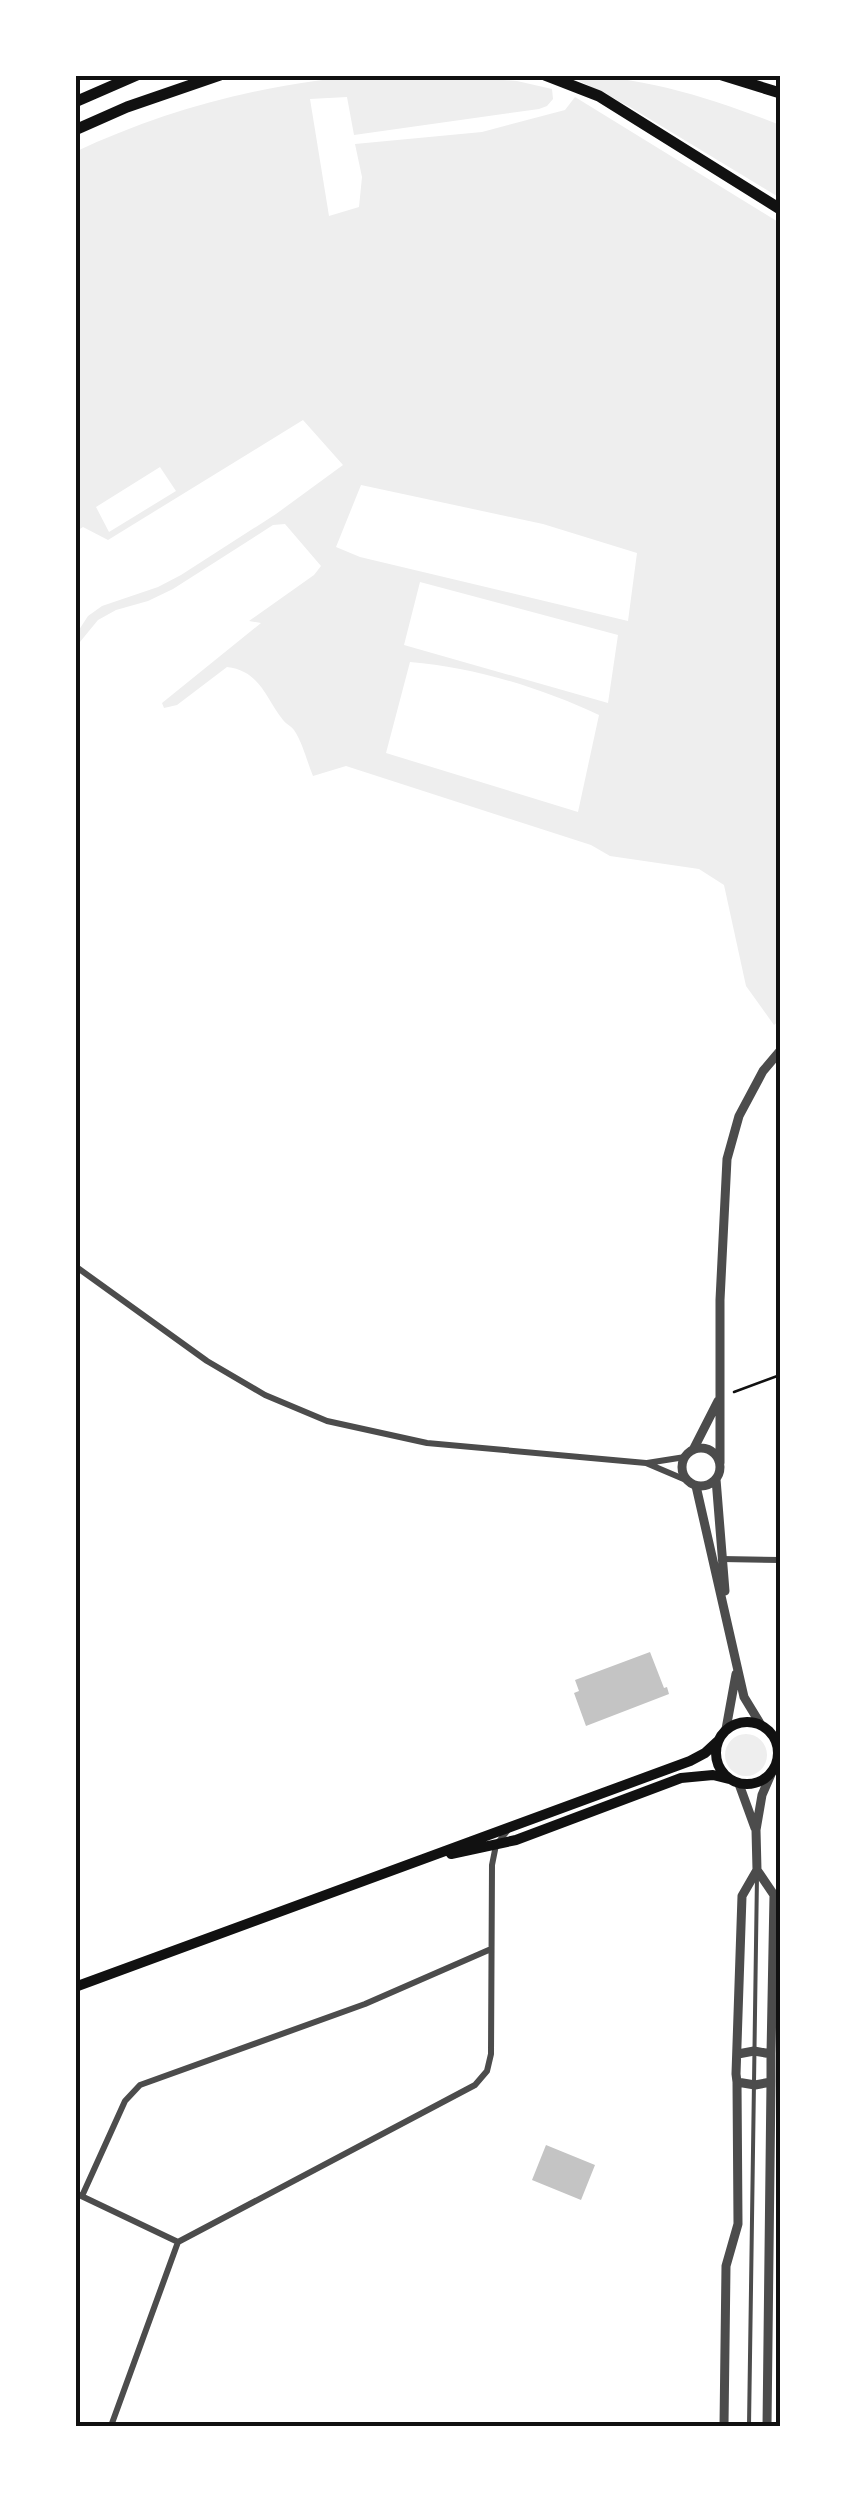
<svg xmlns="http://www.w3.org/2000/svg" width="855" height="2501" viewBox="0 0 855 2501" font-family="Figtree,sans-serif">
  <style>
    .green { fill: #eee; fill-rule: evenodd }
    .building { fill: #c4c4c4 }
    .lines { fill: none; stroke-linecap: round; stroke-linejoin: round }
    .path { stroke: #111; stroke-width: 2.5 }
    .service { stroke: #4c4c4c; stroke-width: 4 }
    .minor { stroke: #4c4c4c; stroke-width: 6 }
    .tertiary { stroke: #4c4c4c; stroke-width: 9 }
    .secondary { stroke: #111; stroke-width: 10 }
    .trunk { stroke: #111; stroke-width: 11 }
    .neatline { fill: none; stroke: #111; stroke-width: 4 }
  </style>
  <rect width="100%" height="100%" fill="#fff"/>
  <!-- green -->
  <path class="green" d="M 373,75 L 449,76 L 517,81 L 552,89 L 553,99 L 547,106 L 539,109 L 354,135 L 347,97 L 310,99 L 329,216 L 359,207 L 362,177 L 355,144 L 482,132 L 565,110 L 575,97 L 780,223 L 780,1020 L 774,1025 L 746,986 L 724,885 L 699,869 L 610,856 L 591,845 L 346,766 L 313,776 C 307,762 303,743 294,730 C 291,726 286,724 283,720 C 265,697 260,671 227,667 L 177,705 L 164,708 L 162,703 L 261,623 L 249,621 L 314,575 L 321,566 L 285,524 L 273,525 L 173,589 L 148,601 L 116,610 L 98,620 L 75,648 L 75,636 L 88,616 L 102,606 L 158,587 L 181,575 L 276,514 L 343,465 L 303,420 L 108,540 L 83,527 L 75,532 L 75,152 C 168,108 270,82 373,75 ZM 160,467 L 176,491 L 109,532 L 96,507 ZM 361,485 L 543,524 L 637,553 L 628,621 L 360,557 L 336,547 ZM 420,582 L 618,635 L 608,703 L 404,645 ZM 410,662 C 474,667 541,688 599,715 L 578,812 L 386,753 Z
    M 568,75 C 640,75 714,99 780,125 L 780,198 L 630,107 Z
    M725 1755a21 21 0 1 1 42 0a21 21 0 1 1-42 0Z"/>
  <!-- building -->
  <path class="building" d="M 650,1652 L 664,1688 L 667,1687 L 669,1694 L 586,1726 L 574,1693 L 579,1691 L 575,1680 Z
    M 546,2145 L 595,2165 L 581,2200 L 532,2180 Z"/>
  <g class="lines">
    <!-- path -->
    <path class="path" d="M 734,1392 L 780,1375"/>
    <!-- service -->
    <path class="service" d="M 749,2426 L 757,1876"/>
    <!-- minor -->
    <path class="minor" d="M 75,1266 L 207,1361 L 265,1395 L 327,1421 L 427,1443 L 646,1463 L 686,1480
      M 647,1463 L 685,1457
      M 722,1559 L 780,1560
      M 75,2193 L 178,2242 L 475,2085 L 487,2071 L 491,2054 L 492,1865 L 496,1845 L 508,1830
      M 82,2196 L 125,2101 L 140,2085 L 365,2004 L 491,1949
      M 111,2426 L 178,2242"/>
    <!-- tertiary -->
    <path class="tertiary" d="M682 1467a19 19 0 1 1 38 0a19 19 0 1 1-38 0Z
      M 693,1450 L 718,1401
      M 720,1463 L 720,1300 L 727,1159 L 739,1116 L 763,1071 L 780,1051
      M 716,1479 L 725,1591
      M 696,1486 L 744,1697 L 761,1725
      M 726,1729 L 736,1674
      M 739,1784 L 755,1828
      M 738,2054 L 754,2051 L 771,2054 L 771,2082 L 755,2085 L 737,2082 L 736,2074 L 742,1896 L 757,1870
      M 771,2054 L 774,1895 L 757,1870 L 756,1830 L 762,1795 L 772,1772
      M 724,2426 L 726,2266 L 738,2224 L 737,2082
      M 767,2426 L 771,2082"/>
    <!-- secondary -->
    <path class="secondary" d="M716 1753a31 31 0 1 1 62 0a31 31 0 1 1-62 0Z
      M 451,1854 L 516,1840 L 681,1778 L 713,1775 L 729,1779
      M 75,1987 L 690,1761 L 705,1753 L 718,1741"/>
    <!-- trunk -->
    <path class="trunk" d="M 545,75 L 599,96 L 780,209
      M 722,75 L 780,93
      M 75,102 L 137,75
      M 75,130 L 127,107 L 220,75"/>
  </g>
  <!-- border -->
  <rect width="855" height="2501" fill="none" stroke="#ffffff" stroke-width="155"/>
  <rect x="78" y="78" width="700" height="2346" class="neatline"/>
</svg>
